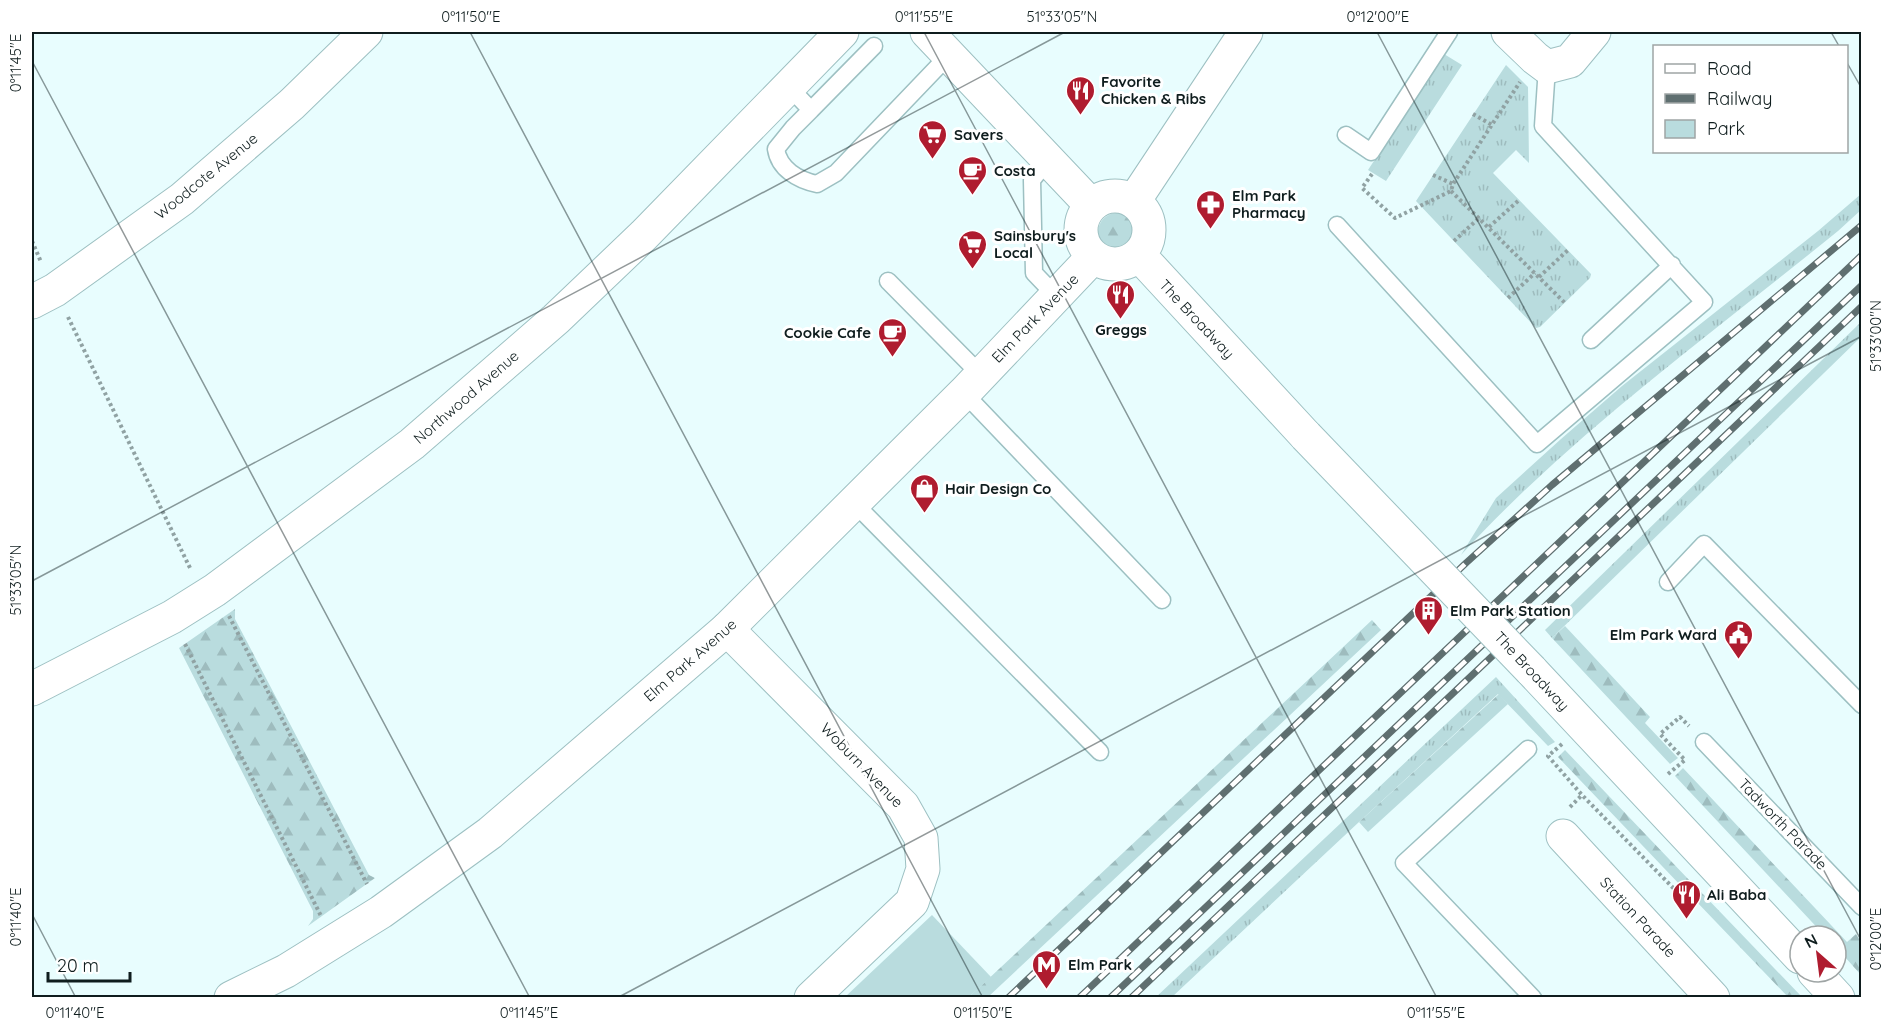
<svg xmlns="http://www.w3.org/2000/svg" width="1893" height="1029" viewBox="0 0 1893 1029" font-family="Quicksand,sans-serif">
  <style>
    .grass { fill: url(#grass-tufts) }
    .forest { fill: url(#forest-firs) }
    .park { fill: #b9dcde }
    .lines { fill: none; stroke-linecap: round; stroke-linejoin: round }
    .service-casing { stroke: #9dc0c2; stroke-width: 19 }
    .minor-casing { stroke: #9dc0c2; stroke-width: 35 }
    .tertiary-casing { stroke: #9dc0c2; stroke-width: 35 }
    .path { stroke: #90a2a3; stroke-width: 4; stroke-dasharray: 3 3; stroke-linecap: butt }
    .service { stroke: #fff; stroke-width: 16 }
    .minor { stroke: #fff; stroke-width: 33 }
    .tertiary { stroke: #fff; stroke-width: 33 }
    .rail-casing { stroke: #5f6f70; stroke-width: 7 }
    .rail { stroke: #fff; stroke-width: 4.5; stroke-dasharray: 14; stroke-linecap: butt }
    .tertiary-bridge-casing { stroke: #9dc0c2; stroke-width: 35; stroke-linecap: butt }
    .tertiary-bridge { stroke: #fff; stroke-width: 33 }
    .ticks { fill: none; stroke: #0f1d1e; stroke-width: 1.5; stroke-opacity: 0.45 }
    .labels { text-anchor: middle; dominant-baseline: central; stroke-width: 6; stroke-linejoin: round; paint-order: stroke }
    .poi-label { font-size: 15px; font-weight: bold; fill: #0f1d1e; stroke: #fff; text-anchor: start }
    .street-label { font-size: 15px; fill: #0f1d1e; stroke: #fff }
    .neatline { fill: none; stroke: #0f1d1e; stroke-width: 2 }
    .ticks-label { font-size: 15px; text-anchor: middle; fill: #0f1d1e }
  </style>
  <defs>
    <pattern id="grass-tufts" width="24" height="20" patternUnits="userSpaceOnUse" patternTransform="scale(1.5)"><rect width="24" height="20" fill="#b9dcde"/><path d="M3 7l-1-3M5 7V3M7 7l1-3M15 17l-1-3M17 17v-4M19 17l1-3" fill="none" stroke="#9ebcbe"/></pattern>
    <pattern id="forest-firs" width="22" height="20" patternUnits="userSpaceOnUse" patternTransform="scale(1.5)"><rect width="22" height="20" fill="#b9dcde"/><path d="M5 1l3.5 6h-7zM16 11l3.5 6h-7z" fill="#9ebcbe"/></pattern>
  </defs>
  <rect width="100%" height="100%" fill="#e8fdfe"/>
  <!-- grass -->
  <path class="grass" d="M 1444,54 L 1462,65 L 1386,181 L 1368,170 Z
    M 1506,65 L 1528,87 L 1529,163 L 1516,150 L 1493,173 L 1591,274 L 1590,278 L 1540,327 L 1536,328 L 1416,201 Z
    M 1861,194 L 1861,210 L 1838,231 C 1710,335 1573,433 1461,555 L 1496,498 L 1561,439 L 1622,386 L 1818,231 Z
    M 1861,322 L 1861,337 L 1552,638 L 1545,630 Z
    M 1496,677 L 1555,742 L 1548,746 L 1498,694 L 1359,822 L 1172,997 L 1155,998 Z"/>
  <!-- forest -->
  <path class="forest" d="M1098 232a19 19 0 1 1 38 0a19 19 0 1 1-38 0Z
    M 235,609 L 235,619 L 369,875 L 375,878 L 308,926 L 313,919 L 313,911 L 179,648 Z
    M 1372,620 L 1381,630 L 988,997 L 969,997 Z
    M 1565,626 L 1650,717 L 1645,723 L 1678,758 L 1670,764 L 1552,638 Z
    M 1499,694 L 1508,704 L 1368,832 L 1359,822 Z
    M 1565,750 L 1690,881 L 1683,888 L 1558,757 Z
    M 1683,768 L 1847,942 L 1856,934 L 1861,942 L 1861,975 L 1836,947 L 1836,936 L 1825,936 L 1675,776 Z
    M 1701,892 L 1802,997 L 1788,997 L 1693,898 Z"/>
  <!-- park -->
  <path class="park" d="M 932,915 L 991,977 L 969,997 L 845,997 Z"/>
  <g class="lines">
    <defs>
      <path id="service" d="M 789,87 L 811,110 L 793,128 L 776,149 C 779,169 798,180 817,184 L 836,173 L 949,55
        M 811,110 L 874,46
        M 1346,135 L 1371,152 L 1449,32
        M 1048,160 L 1032,180 L 1034,273 L 1056,296
        M 1337,225 L 1537,444 L 1704,302 L 1543,126 L 1547,67
        M 888,281 L 981,375
        M 1591,340 L 1672,265
        M 964,393 L 1162,600
        M 854,503 L 1100,752
        M 1668,582 L 1704,544 L 1862,705
        M 1704,742 L 1862,907
        M 1528,749 L 1404,863 L 1533,998"/>
      <path id="minor" d="M 927,32 L 1091,205
        M 1508,32 L 1535,58 L 1547,67 L 1570,61 L 1594,32
        M 32,302 L 55,290 L 182,199 L 292,104 L 366,32
        M 727,629 L 903,806 L 921,838 L 923,869 L 912,902 L 811,998
        M 32,689 L 172,617 L 215,590 L 412,444 L 556,319 L 644,235 L 842,32
        M 1563,836 L 1713,998"/>
      <path id="tertiary" d="M1081 230a34 34 0 1 1 68 0a34 34 0 1 1-68 0Z
        M 1134,201 L 1246,32
        M 1139,255 L 1306,436
        M 1531,670 L 1800,957
        M 1814,972 L 1838,998
        M 231,998 L 286,971 L 381,912 L 490,833 L 727,629 L 964,393 L 1093,257"/>
    </defs>
    <!-- service casing -->
    <use href="#service" class="service-casing"/>
    <!-- minor casing -->
    <use href="#minor" class="minor-casing"/>
    <!-- tertiary casing -->
    <use href="#tertiary" class="tertiary-casing"/>
    <!-- path -->
    <path class="path" d="M 1473,114 L 1492,125
      M 1372,174 L 1362,188 L 1395,218 L 1451,191 L 1453,184 L 1520,82
      M 1433,175 L 1453,184
      M 1451,191 L 1565,303
      M 1489,227 L 1519,200
      M 32,241 L 41,262
      M 1454,241 L 1479,218
      M 1539,277 L 1568,250
      M 1508,298 L 1535,273
      M 68,317 L 191,570
      M 229,616 L 367,884
      M 185,644 L 321,916
      M 1562,744 L 1548,756 L 1582,795 L 1684,899 L 1695,890
      M 1668,774 L 1685,760 L 1660,734 L 1680,717 L 1689,726
      M 1570,807 L 1582,795"/>
    <!-- service -->
    <use href="#service" class="service"/>
    <!-- minor -->
    <use href="#minor" class="minor"/>
    <!-- tertiary -->
    <use href="#tertiary" class="tertiary"/>
    <defs>
      <path id="rail" d="M 1008,998 L 1466,563 L 1552,485 L 1862,225
        M 1079,998 L 1862,255
        M 1110,998 L 1862,285
        M 1131,998 L 1862,306"/>
    </defs>
    <!-- rail casing -->
    <use href="#rail" class="rail-casing"/>
    <!-- rail -->
    <use href="#rail" class="rail"/>
    <defs>
      <path id="tertiary-bridge" d="M 1306,436 L 1531,670"/>
    </defs>
    <!-- tertiary-bridge casing -->
    <use href="#tertiary-bridge" class="tertiary-bridge-casing"/>
    <!-- tertiary-bridge -->
    <use href="#tertiary-bridge" class="tertiary-bridge"/>
  </g>
  <!-- ticks -->
  <path class="ticks" d="M 470,32 L 983,998M 924,32 L 1437,998M 1377,32 L 1862,942M 1831,32 L 1839,46M 32,61 L 530,998M 1846,61 L 1862,89M 32,581 L 1065,32M 32,914 L 76,998M 617,998 L 1862,336"/>
  <!-- icons -->
  <defs>
    <symbol id="restaurant-pin" viewBox="-11 -11 22 30"><path d="M0 17L-7.5 6A9.5 9.5 0 1 1 7.5 6Z" fill="#af1c2f" stroke="#fff"/><path d="M-5-6h1v4h1v-4h1v4h1v-4h1v5L-1.5 .5V6h-2V.5L-5-1ZM5-6V6H3V1.5H1.5Q1.5-4 5-6Z" fill="#fff"/></symbol>
    <symbol id="supermarket-pin" viewBox="-11 -11 22 30"><path d="M0 17L-7.5 6A9.5 9.5 0 1 1 7.5 6Z" fill="#af1c2f" stroke="#fff"/><path d="M-6-5.5h2.5l.6 2H6L4.5 2H-2.5L-4.4-4H-6ZM-1.5 3.2a1.3 1.3 0 1 0 .1 0ZM3 3.2a1.3 1.3 0 1 0 .1 0Z" fill="#fff"/></symbol>
    <symbol id="cafe-pin" viewBox="-11 -11 22 30"><path d="M0 17L-7.5 6A9.5 9.5 0 1 1 7.5 6Z" fill="#af1c2f" stroke="#fff"/><path d="M-5.5-4.5H6V0H3Q3 3.5 0 3.5H-2.5Q-5.5 3.5-5.5 0ZM3-3.2v2h1.7v-2ZM-6 4.5H4V6H-6Z" fill="#fff"/></symbol>
    <symbol id="pharmacy-pin" viewBox="-11 -11 22 30"><path d="M0 17L-7.5 6A9.5 9.5 0 1 1 7.5 6Z" fill="#af1c2f" stroke="#fff"/><path d="M-2-6h4v4h4v4h-4v4h-4v-4h-4v-4h4Z" fill="#fff"/></symbol>
    <symbol id="shop-pin" viewBox="-11 -11 22 30"><path d="M0 17L-7.5 6A9.5 9.5 0 1 1 7.5 6Z" fill="#af1c2f" stroke="#fff"/><path d="M-5-2.5h2.3a2.7 3.5 0 0 1 5.4 0H5L5.5 6h-11ZM-1.5-2.5h3a1.5 2.3 0 0 0-3 0Z" fill="#fff"/></symbol>
    <symbol id="building-pin" viewBox="-11 -11 22 30"><path d="M0 17L-7.5 6A9.5 9.5 0 1 1 7.5 6Z" fill="#af1c2f" stroke="#fff"/><path d="M-4-6H4V6H1V3H-1V6H-4ZM-2.5-4.3h1.7v1.8h-1.7ZM.8-4.3h1.7v1.8H.8ZM-2.5-1h1.7V.8h-1.7ZM.8-1h1.7V.8H.8Z" fill="#fff"/></symbol>
    <symbol id="civic-pin" viewBox="-11 -11 22 30"><path d="M0 17L-7.5 6A9.5 9.5 0 1 1 7.5 6Z" fill="#af1c2f" stroke="#fff"/><path d="M-.6-6.5H3V-4.5H.6V-3L4-1V1h2V6H-6V1h2V-1L-.6-3ZM-1.2 2.5V6h2.4V2.5Z" fill="#fff"/></symbol>
    <symbol id="metro-pin" viewBox="-11 -11 22 30"><path d="M0 17L-7.5 6A9.5 9.5 0 1 1 7.5 6Z" fill="#af1c2f" stroke="#fff"/><path d="M-5.5 5V-5H-3L0 0L3-5H5.5V5H3V-.5L0 4L-3-.5V5Z" fill="#fff"/></symbol>
  </defs>
  <g fill-rule="evenodd">
    <use href="#restaurant-pin" x="1064" y="74" width="33" height="45"/>
    <use href="#supermarket-pin" x="916" y="118" width="33" height="45"/>
    <use href="#cafe-pin" x="956" y="154" width="33" height="45"/>
    <use href="#pharmacy-pin" x="1194" y="188" width="33" height="45"/>
    <use href="#supermarket-pin" x="956" y="228" width="33" height="45"/>
    <use href="#restaurant-pin" x="1104" y="278" width="33" height="45"/>
    <use href="#cafe-pin" x="876" y="316" width="33" height="45"/>
    <use href="#shop-pin" x="908" y="472" width="33" height="45"/>
    <use href="#building-pin" x="1412" y="594" width="33" height="45"/>
    <use href="#civic-pin" x="1722" y="618" width="33" height="45"/>
    <use href="#restaurant-pin" x="1670" y="878" width="33" height="45"/>
    <use href="#metro-pin" x="1030" y="948" width="33" height="45"/>
  </g>
  <g class="labels">
    <!-- poi labels -->
    <g class="poi-label">
      <text x="1101" y="81">Favorite<tspan x="1101" dy="17">Chicken &amp; Ribs</tspan></text>
      <text x="954" y="134">Savers</text>
      <text x="994" y="170">Costa</text>
      <text x="1232" y="195">Elm Park<tspan x="1232" dy="17">Pharmacy</tspan></text>
      <text x="994" y="235">Sainsbury's<tspan x="994" dy="17">Local</tspan></text>
      <text x="1121" y="329" text-anchor="middle">Greggs</text>
      <text x="871" y="332" text-anchor="end">Cookie Cafe</text>
      <text x="945" y="488">Hair Design Co</text>
      <text x="1450" y="610">Elm Park Station</text>
      <text x="1717" y="634" text-anchor="end">Elm Park Ward</text>
      <text x="1707" y="894">Ali Baba</text>
      <text x="1068" y="964">Elm Park</text>
    </g>
    <!-- street labels -->
    <g class="street-label">
      <text transform="translate(206 176) rotate(-39)">Woodcote Avenue</text>
      <text transform="translate(1035 318) rotate(-46)">Elm Park Avenue</text>
      <text transform="translate(1197 319) rotate(47)">The Broadway</text>
      <text transform="translate(466 397) rotate(-41)">Northwood Avenue</text>
      <text transform="translate(690 660) rotate(-41)">Elm Park Avenue</text>
      <text transform="translate(1532 671) rotate(47)">The Broadway</text>
      <text transform="translate(862 765) rotate(46)">Woburn Avenue</text>
      <text transform="translate(1783 824) rotate(46)">Tadworth Parade</text>
      <text transform="translate(1638 917) rotate(47)">Station Parade</text>
    </g>
  </g>
  <!-- border -->
  <rect width="1893" height="1029" fill="none" stroke="#ffffff" stroke-width="66"/>
  <!-- legend -->
  <rect x="1653" y="45" width="195" height="108" fill="#ffffff" stroke="#9fa5a5" stroke-width="1.5"/>
  <rect x="1665" y="64" width="30" height="9" fill="#ffffff" stroke="#9fa5a5" stroke-width="1.5"/>
  <text x="1707" y="75" font-size="18" fill="#0f1d1e">Road</text>
  <rect x="1665" y="94" width="30" height="9" fill="#5f6f70" stroke="#9fa5a5" stroke-width="1.5"/>
  <text x="1707" y="105" font-size="18" fill="#0f1d1e">Railway</text>
  <rect x="1665" y="120" width="30" height="18" fill="#b9dcde" stroke="#9fa5a5" stroke-width="1.5"/>
  <text x="1707" y="135" font-size="18" fill="#0f1d1e">Park</text>
  <!-- north arrow -->
  <g transform="translate(1818 954) rotate(332)"><circle r="28" fill="#ffffff" stroke="#9fa5a5" stroke-width="1.5"/>
  <path d="M0-4.5L10 22L0 15L-10 22Z" fill="#af1c2f"/>
  <text y="-9" font-size="16" font-weight="bold" text-anchor="middle" fill="#0f1d1e">N</text>
  </g>
  <!-- scale -->
  <path d="M48 972v9h82v-9" fill="none" stroke="#0f1d1e" stroke-width="3"/>
  <text x="57" y="972" font-size="18" fill="#0f1d1e" stroke="#ffffff" stroke-width="4.5" paint-order="stroke">20 m</text>
  <rect x="33" y="33" width="1827" height="963" class="neatline"/>
  <g class="ticks-label">
    <text x="471" y="22">0°11'50"E</text>
    <text x="924" y="22">0°11'55"E</text>
    <text x="1062" y="22">51°33'05"N</text>
    <text x="1378" y="22">0°12'00"E</text>
    <text transform="translate(16 63) rotate(-90)" y="5">0°11'45"E</text>
    <text transform="translate(1876 336) rotate(-90)" y="5">51°33'00"N</text>
    <text transform="translate(16 580) rotate(-90)" y="5">51°33'05"N</text>
    <text transform="translate(16 917) rotate(-90)" y="5">0°11'40"E</text>
    <text transform="translate(1876 939) rotate(-90)" y="5">0°12'00"E</text>
    <text x="75" y="1018">0°11'40"E</text>
    <text x="529" y="1018">0°11'45"E</text>
    <text x="983" y="1018">0°11'50"E</text>
    <text x="1436" y="1018">0°11'55"E</text>
  </g>
</svg>
